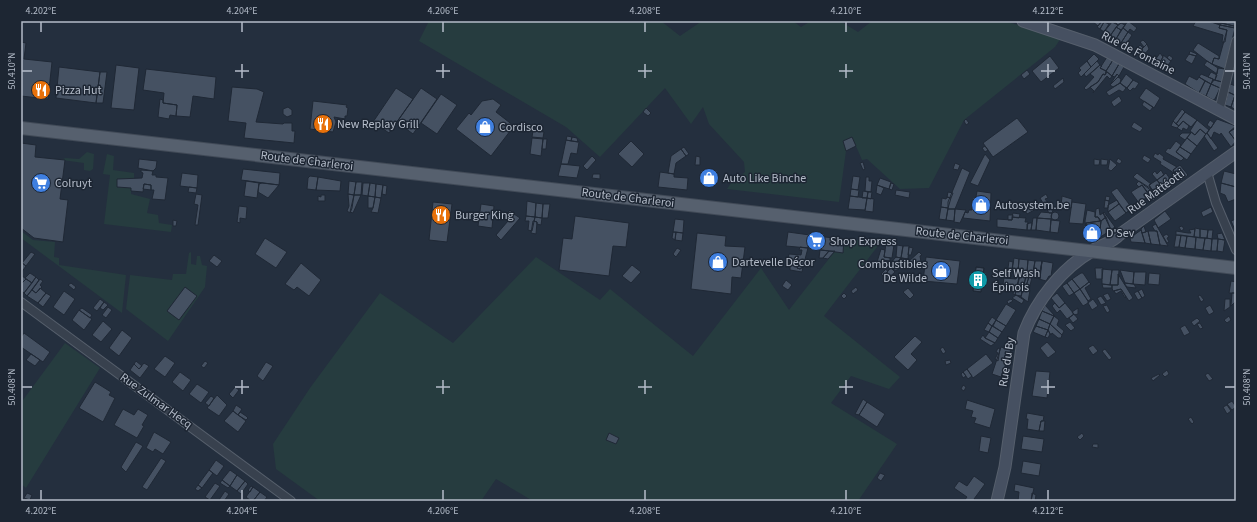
<svg xmlns="http://www.w3.org/2000/svg" width="1257" height="522" viewBox="0 0 1257 522" font-family="'Source Sans 3',sans-serif">
  <style>
    .green { fill: #263c3f; fill-rule: evenodd }
    .building { fill: #455162; stroke: #1f2835 }
    .lines { fill: none; stroke-linecap: round; stroke-linejoin: round }
    .street-casing { stroke: #565f6c; stroke-width: 10 }
    .secondary-casing { stroke: #565f6c; stroke-width: 13 }
    .primary-casing { stroke: #414a57; stroke-width: 14 }
    .street { stroke: #38414e; stroke-width: 8 }
    .secondary { stroke: #465061; stroke-width: 11 }
    .primary { stroke: #56606e; stroke-width: 12 }
    .ticks { fill: none; stroke: #b4bcc9; stroke-width: 1.5 }
    .labels { text-anchor: middle; dominant-baseline: central; stroke-width: 3; stroke-linejoin: round; paint-order: stroke }
    .street-label { font-size: 12px; fill: #b4bcc9; stroke: #1d2633 }
    .poi-label { font-size: 12px; fill: #b4bcc9; stroke: #1d2633; text-anchor: start }
    .neatline { fill: none; stroke: #b4bcc9; stroke-width: 1.5 }
    .ticks-label { font-size: 10px; text-anchor: middle; fill: #b4bcc9 }
  </style>
  <rect width="100%" height="100%" fill="#242f3e"/>
  <!-- green -->
  <path class="green" d="M 429,21 L 661,21 L 680,36 L 702,21 L 793,21 L 801,27 L 811,21 L 840,21 L 858,32 L 872,21 L 1005,21 L 1061,38 L 1055,47 L 964,120 L 929,188 L 900,189 L 867,159 L 862,160 L 852,137 L 843,141 L 846,151 L 839,202 L 727,189 L 731,183 L 745,172 L 744,162 L 709,124 L 703,107 L 691,124 L 665,88 L 600,157 L 566,127 L 419,41 Z
    M 87,152 L 94,154 L 93,169 L 90,171 L 84,170 L 84,163 L 62,160 L 65,158 L 79,159 Z
    M 107,154 L 114,156 L 113,170 L 134,173 L 134,179 L 117,179 L 117,187 L 131,188 L 131,194 L 150,199 L 147,213 L 158,215 L 159,223 L 172,225 L 171,232 L 104,224 L 110,175 L 103,174 Z
    M 21,231 L 33,240 L 55,242 L 54,257 L 59,258 L 59,265 L 126,275 L 122,313 L 21,238 Z
    M 844,239 L 881,242 L 824,316 L 900,377 L 889,389 L 851,376 L 831,403 L 897,444 L 858,501 L 533,501 L 496,479 L 481,501 L 320,501 L 276,469 L 273,444 L 310,388 L 380,293 L 453,343 L 536,257 L 600,300 L 610,289 L 693,356 L 761,268 L 789,310 L 835,251 L 843,253 Z
    M 191,252 L 191,264 L 196,265 L 197,256 L 200,256 L 202,265 L 207,266 L 205,287 L 168,341 L 126,309 L 130,275 L 172,280 L 173,274 L 186,274 L 189,253 ZM 185,287 L 197,296 L 179,320 L 167,311 Z
    M 65,343 L 100,368 L 26,488 L 21,484 L 21,399 L 23,400 Z"/>
  <!-- building -->
  <path class="building" d="M 1092,21 L 1102,21 L 1098,26 Z
    M 1102,21 L 1104,22 L 1100,29 L 1097,27 Z
    M 1114,21 L 1124,21 L 1118,25 Z
    M 1128,21 L 1137,28 L 1134,32 L 1130,29 L 1128,32 L 1123,28 Z
    M 1196,21 L 1208,21 L 1220,25 L 1219,28 L 1227,30 L 1225,42 L 1222,42 L 1223,35 L 1193,26 Z
    M 1221,21 L 1235,21 L 1234,26 L 1221,23 Z
    M 1104,22 L 1109,24 L 1104,32 L 1100,29 Z
    M 1112,22 L 1118,25 L 1110,36 L 1104,32 Z
    M 1121,23 L 1125,25 L 1121,30 L 1116,27 Z
    M 1221,23 L 1234,26 L 1235,28 L 1220,25 Z
    M 1220,25 L 1235,28 L 1225,69 L 1212,64 L 1214,58 L 1219,59 L 1227,30 L 1219,28 Z
    M 1116,27 L 1121,30 L 1116,39 L 1110,36 Z
    M 1123,28 L 1128,32 L 1121,43 L 1116,39 Z
    M 1128,32 L 1132,35 L 1125,46 L 1121,43 Z
    M 1143,40 L 1147,44 L 1144,47 L 1140,42 Z
    M 21,42 L 26,43 L 24,59 L 52,62 L 48,99 L 21,96 Z
    M 1198,43 L 1219,56 L 1219,59 L 1214,58 L 1212,64 L 1207,61 L 1193,50 Z
    M 1147,44 L 1149,49 L 1143,56 L 1137,54 Z
    M 1140,45 L 1143,48 L 1137,54 L 1134,51 Z
    M 1190,51 L 1197,54 L 1196,56 L 1189,54 Z
    M 1160,53 L 1163,57 L 1157,67 L 1153,63 Z
    M 1094,54 L 1099,59 L 1091,67 L 1087,61 Z
    M 1189,54 L 1196,56 L 1192,64 L 1185,60 Z
    M 1163,55 L 1171,61 L 1164,71 L 1157,67 L 1163,57 Z
    M 1169,55 L 1173,58 L 1171,61 L 1167,58 Z
    M 1050,56 L 1059,68 L 1041,82 L 1032,71 Z
    M 1107,57 L 1113,60 L 1106,71 L 1100,68 Z
    M 1113,60 L 1119,64 L 1112,76 L 1106,71 Z
    M 1087,61 L 1091,67 L 1081,77 L 1078,73 L 1081,70 L 1079,68 Z
    M 1097,61 L 1100,65 L 1086,77 L 1084,74 Z
    M 1207,61 L 1218,68 L 1217,74 L 1204,65 Z
    M 1119,64 L 1124,67 L 1119,76 L 1117,74 L 1115,77 L 1112,76 Z
    M 116,65 L 139,68 L 134,110 L 111,108 Z
    M 1100,65 L 1102,66 L 1100,68 L 1106,71 L 1105,75 L 1103,74 L 1098,82 L 1086,90 L 1084,88 L 1094,77 L 1090,74 Z
    M 59,67 L 100,72 L 96,103 L 56,98 Z
    M 1218,68 L 1225,69 L 1222,82 L 1215,80 Z
    M 146,69 L 216,77 L 214,99 L 193,96 L 190,117 L 176,116 L 177,105 L 163,103 L 164,93 L 143,90 Z
    M 1027,70 L 1030,74 L 1024,79 L 1021,75 Z
    M 100,72 L 107,72 L 103,103 L 96,103 Z
    M 1107,72 L 1112,76 L 1110,79 L 1107,76 L 1093,93 L 1094,91 L 1090,87 L 1098,82 L 1103,74 L 1105,75 Z
    M 1211,72 L 1217,75 L 1215,80 L 1208,77 Z
    M 1117,74 L 1119,76 L 1110,85 Z
    M 1126,74 L 1133,80 L 1127,88 L 1120,83 Z
    M 1201,74 L 1213,79 L 1211,84 L 1199,77 Z
    M 1189,76 L 1197,80 L 1199,77 L 1205,81 L 1199,93 L 1185,84 Z
    M 1118,77 L 1121,79 L 1120,83 L 1113,87 L 1110,85 Z
    M 1063,78 L 1064,82 L 1055,89 L 1053,86 Z
    M 1133,80 L 1139,83 L 1135,89 L 1133,88 L 1130,91 L 1127,88 Z
    M 1214,80 L 1222,82 L 1220,88 L 1211,84 Z
    M 1205,81 L 1211,84 L 1206,96 L 1199,93 Z
    M 1120,83 L 1126,88 L 1123,92 L 1119,90 L 1109,96 L 1106,92 Z
    M 1211,84 L 1220,88 L 1215,99 L 1213,100 L 1206,96 Z
    M 1230,84 L 1236,86 L 1236,96 L 1228,92 Z
    M 232,87 L 257,89 L 264,92 L 256,122 L 283,124 L 284,123 L 292,123 L 292,131 L 295,131 L 294,143 L 244,138 L 246,123 L 228,121 Z
    M 396,88 L 413,99 L 389,133 L 373,122 Z
    M 421,88 L 437,99 L 413,134 L 397,122 Z
    M 1146,88 L 1160,98 L 1154,108 L 1139,98 Z
    M 1228,92 L 1235,95 L 1231,107 L 1225,105 Z
    M 441,94 L 457,105 L 437,134 L 421,123 Z
    M 1235,95 L 1236,96 L 1236,110 L 1231,107 Z
    M 1119,96 L 1122,101 L 1114,107 L 1111,102 Z
    M 160,99 L 163,100 L 163,103 L 177,105 L 176,116 L 170,115 L 169,119 L 158,117 Z
    M 493,99 L 501,105 L 496,112 L 514,126 L 491,156 L 456,129 L 469,113 L 471,115 L 482,101 Z
    M 313,101 L 347,105 L 346,107 L 348,108 L 347,116 L 345,116 L 345,119 L 334,117 L 336,122 L 333,132 L 310,129 Z
    M 1144,101 L 1153,107 L 1150,111 L 1142,105 Z
    M 288,107 L 292,110 L 292,115 L 287,117 L 283,114 L 283,109 Z
    M 646,108 L 651,113 L 648,116 L 643,112 Z
    M 1182,109 L 1185,112 L 1176,124 L 1173,121 Z
    M 1185,112 L 1197,120 L 1191,127 L 1183,121 L 1179,126 L 1176,124 Z
    M 1017,118 L 1028,132 L 993,157 L 983,143 Z
    M 966,119 L 969,123 L 966,125 L 964,121 Z
    M 1217,119 L 1236,126 L 1229,132 L 1236,141 L 1231,147 L 1221,133 L 1220,135 L 1214,132 L 1211,139 L 1207,133 Z
    M 1197,120 L 1209,130 L 1206,134 L 1200,129 L 1195,135 L 1190,131 Z
    M 1210,120 L 1214,123 L 1211,128 L 1207,125 Z
    M 1173,121 L 1179,126 L 1177,128 L 1171,126 Z
    M 1183,121 L 1189,126 L 1187,130 L 1183,128 L 1182,131 L 1177,128 Z
    M 1134,122 L 1143,128 L 1140,132 L 1131,127 Z
    M 1236,128 L 1236,141 L 1229,132 Z
    M 1200,129 L 1206,134 L 1197,146 L 1187,138 L 1191,132 L 1195,135 Z
    M 533,131 L 544,132 L 543,138 L 532,137 Z
    M 1182,133 L 1191,133 L 1185,140 L 1179,136 Z
    M 1207,133 L 1218,148 L 1214,151 L 1204,136 Z
    M 567,136 L 572,137 L 571,141 L 566,140 Z
    M 572,137 L 577,138 L 578,142 L 571,141 Z
    M 852,137 L 856,146 L 846,151 L 843,141 Z
    M 532,138 L 543,139 L 541,156 L 530,154 Z
    M 1187,138 L 1197,146 L 1191,154 L 1180,147 Z
    M 543,139 L 547,139 L 546,149 L 542,149 Z
    M 566,140 L 579,142 L 577,154 L 571,153 L 568,164 L 561,164 Z
    M 631,141 L 644,154 L 632,167 L 618,154 Z
    M 1176,141 L 1181,145 L 1176,152 L 1184,158 L 1181,161 L 1165,152 L 1168,148 L 1170,149 Z
    M 21,143 L 36,145 L 35,157 L 65,160 L 60,199 L 68,200 L 63,242 L 34,238 L 21,228 Z
    M 985,146 L 988,150 L 985,152 L 982,148 Z
    M 684,147 L 689,154 L 686,156 L 681,149 Z
    M 1180,147 L 1191,154 L 1187,160 L 1176,152 Z
    M 681,149 L 686,156 L 676,163 L 674,174 L 668,173 L 671,156 Z
    M 1155,153 L 1158,155 L 1159,153 L 1164,157 L 1163,159 L 1177,167 L 1173,170 L 1174,173 L 1160,164 L 1161,162 L 1153,157 Z
    M 985,154 L 990,160 L 978,186 L 970,183 Z
    M 1144,155 L 1151,159 L 1148,163 L 1142,159 Z
    M 592,156 L 596,160 L 587,170 L 583,166 Z
    M 696,156 L 700,157 L 700,165 L 695,165 Z
    M 1118,158 L 1122,161 L 1120,164 L 1116,162 Z
    M 139,159 L 157,161 L 156,168 L 153,171 L 138,168 Z
    M 1094,159 L 1100,160 L 1099,165 L 1094,165 Z
    M 1101,159 L 1108,160 L 1107,165 L 1101,165 Z
    M 1110,159 L 1117,165 L 1111,171 L 1108,169 Z
    M 863,162 L 865,169 L 863,170 L 860,163 Z
    M 955,163 L 960,165 L 958,170 L 953,169 Z
    M 561,164 L 580,166 L 577,178 L 558,176 Z
    M 1180,165 L 1188,175 L 1181,181 L 1173,170 Z
    M 962,168 L 970,172 L 955,209 L 948,209 L 948,202 Z
    M 243,169 L 280,173 L 279,185 L 241,180 Z
    M 141,170 L 153,171 L 152,175 L 156,175 L 156,177 L 168,178 L 165,200 L 152,199 L 154,190 L 151,190 L 151,185 L 144,184 L 143,192 L 131,191 L 131,188 L 117,187 L 117,179 L 142,178 L 143,173 L 141,172 Z
    M 1161,170 L 1164,175 L 1157,180 L 1152,174 L 1155,171 L 1157,174 Z
    M 1224,171 L 1236,174 L 1236,187 L 1221,183 Z
    M 660,172 L 674,174 L 674,177 L 688,178 L 687,190 L 658,187 Z
    M 182,173 L 198,175 L 197,188 L 180,186 Z
    M 1137,173 L 1151,184 L 1149,185 L 1152,191 L 1133,177 Z
    M 1166,173 L 1174,185 L 1165,191 L 1157,180 Z
    M 593,174 L 600,174 L 600,179 L 592,178 Z
    M 310,176 L 318,177 L 316,190 L 307,189 L 308,178 Z
    M 853,176 L 860,177 L 858,190 L 851,189 Z
    M 318,177 L 341,181 L 340,191 L 316,190 Z
    M 866,177 L 869,177 L 869,181 L 872,181 L 871,192 L 865,191 Z
    M 880,178 L 891,182 L 889,189 L 877,185 Z
    M 1157,180 L 1165,191 L 1157,197 L 1149,185 Z
    M 246,181 L 259,183 L 257,198 L 244,196 Z
    M 349,181 L 356,182 L 354,195 L 348,194 Z
    M 1139,181 L 1153,190 L 1158,197 L 1153,201 L 1142,185 L 1139,187 L 1136,184 Z
    M 356,182 L 362,182 L 361,195 L 354,195 Z
    M 262,183 L 279,185 L 268,198 L 258,192 L 259,184 Z
    M 363,183 L 370,183 L 368,196 L 362,195 Z
    M 370,183 L 376,184 L 375,197 L 368,196 Z
    M 891,183 L 894,184 L 892,190 L 889,189 Z
    M 1221,183 L 1236,187 L 1236,199 L 1228,202 L 1225,195 L 1220,193 Z
    M 144,184 L 151,185 L 151,190 L 143,189 Z
    M 376,184 L 383,185 L 381,198 L 375,197 Z
    M 383,185 L 387,186 L 386,195 L 382,194 Z
    M 877,185 L 884,188 L 881,195 L 876,193 Z
    M 1142,185 L 1150,195 L 1139,203 L 1131,192 Z
    M 189,187 L 197,188 L 196,193 L 188,192 Z
    M 1117,188 L 1132,208 L 1126,213 L 1111,192 Z
    M 851,189 L 859,190 L 858,197 L 850,196 Z
    M 896,190 L 910,192 L 909,198 L 895,195 Z
    M 863,191 L 868,192 L 867,198 L 862,198 Z
    M 977,191 L 991,193 L 990,221 L 963,218 L 965,212 L 968,213 L 969,210 L 972,210 L 973,202 L 975,203 Z
    M 868,192 L 872,192 L 871,199 L 867,198 Z
    M 948,192 L 953,193 L 951,198 L 947,197 Z
    M 196,194 L 202,195 L 198,225 L 195,225 L 198,205 L 194,204 Z
    M 348,194 L 354,195 L 352,208 L 350,213 L 347,211 L 349,206 Z
    M 1046,194 L 1048,198 L 1045,199 L 1053,210 L 1052,213 L 1049,213 L 1040,198 Z
    M 321,195 L 325,195 L 325,201 L 318,201 L 318,196 L 321,197 Z
    M 354,195 L 361,195 L 353,213 L 350,212 Z
    M 368,196 L 375,197 L 373,208 L 368,208 Z
    M 850,196 L 867,198 L 865,210 L 848,209 Z
    M 1062,196 L 1072,199 L 1071,208 L 1061,206 Z
    M 1106,196 L 1110,197 L 1109,201 L 1105,200 Z
    M 375,197 L 381,198 L 378,213 L 371,212 L 373,208 Z
    M 947,197 L 951,198 L 948,208 L 941,207 L 942,198 L 946,199 Z
    M 867,198 L 874,199 L 873,212 L 865,211 Z
    M 1036,200 L 1040,207 L 1027,214 L 1023,207 Z
    M 1105,200 L 1109,201 L 1108,208 L 1104,208 Z
    M 1117,200 L 1119,204 L 1108,212 L 1108,205 Z
    M 527,201 L 536,203 L 535,217 L 526,216 Z
    M 433,202 L 452,204 L 447,242 L 429,240 Z
    M 1072,202 L 1086,204 L 1083,224 L 1069,223 Z
    M 536,203 L 543,204 L 542,218 L 535,217 Z
    M 481,204 L 494,206 L 492,228 L 478,226 Z
    M 543,204 L 550,204 L 548,218 L 542,218 Z
    M 1119,204 L 1126,213 L 1115,221 L 1108,212 Z
    M 239,206 L 247,207 L 246,219 L 240,218 L 240,223 L 237,222 Z
    M 941,207 L 948,208 L 946,220 L 939,219 Z
    M 1211,207 L 1213,212 L 1203,217 L 1201,212 Z
    M 1099,208 L 1100,215 L 1103,213 L 1106,217 L 1101,221 L 1098,217 L 1095,217 L 1096,209 Z
    M 948,209 L 955,209 L 954,221 L 946,220 Z
    M 955,209 L 966,210 L 960,223 L 954,222 Z
    M 510,210 L 514,214 L 510,218 L 506,214 Z
    M 1087,210 L 1095,212 L 1095,217 L 1098,217 L 1100,221 L 1086,223 L 1087,236 L 1085,221 Z
    M 1165,211 L 1171,219 L 1158,228 L 1154,220 Z
    M 1041,212 L 1052,213 L 1051,219 L 1037,218 Z
    M 1104,212 L 1115,227 L 1111,230 L 1103,213 Z
    M1051 216a4 4 0 1 1 8 0a4 4 0 1 1-8 0Z
    M 1013,213 L 1020,214 L 1019,218 L 1012,217 Z
    M 514,214 L 520,218 L 501,240 L 496,235 Z
    M 1008,215 L 1013,215 L 1012,220 L 1008,220 Z
    M 526,216 L 535,217 L 532,231 L 528,230 L 529,221 L 525,221 Z
    M 575,216 L 629,223 L 626,247 L 613,246 L 609,276 L 559,270 L 563,238 L 572,239 Z
    M 535,217 L 542,218 L 541,225 L 537,224 L 537,222 L 534,221 Z
    M 1012,217 L 1026,218 L 1025,222 L 1028,222 L 1027,230 L 997,227 L 997,219 L 1012,220 Z
    M 1106,217 L 1111,230 L 1099,238 L 1101,221 Z
    M 1033,218 L 1037,218 L 1036,230 L 1031,230 Z
    M 1037,218 L 1051,219 L 1050,232 L 1036,230 Z
    M 675,219 L 684,220 L 683,233 L 673,232 Z
    M 1236,219 L 1236,232 L 1231,221 Z
    M 173,220 L 177,221 L 176,226 L 173,226 Z
    M 1051,220 L 1060,221 L 1058,233 L 1050,232 Z
    M 533,221 L 537,222 L 536,234 L 531,233 Z
    M 1101,221 L 1099,238 L 1088,236 L 1086,223 Z
    M 1030,223 L 1032,223 L 1031,230 L 1027,230 L 1027,224 Z
    M 1156,224 L 1158,228 L 1168,246 L 1160,245 L 1157,231 L 1155,231 L 1152,226 Z
    M 1144,226 L 1146,232 L 1142,233 L 1141,229 Z
    M 1182,226 L 1184,229 L 1181,231 L 1179,227 Z
    M 1195,228 L 1200,229 L 1200,238 L 1194,237 Z
    M 1195,229 L 1194,237 L 1176,235 L 1176,231 L 1188,233 L 1191,233 L 1189,230 Z
    M 1200,229 L 1208,230 L 1207,238 L 1200,238 Z
    M 1141,230 L 1145,243 L 1131,242 L 1130,238 Z
    M 1208,230 L 1213,230 L 1212,239 L 1207,238 Z
    M 1148,231 L 1157,231 L 1160,245 L 1151,244 Z
    M 1148,231 L 1151,244 L 1145,243 L 1142,233 Z
    M 673,232 L 676,232 L 675,240 L 672,238 Z
    M 676,232 L 683,233 L 682,241 L 675,240 Z
    M 788,232 L 810,235 L 808,248 L 786,246 Z
    M 697,233 L 726,236 L 725,246 L 745,247 L 741,278 L 732,277 L 731,294 L 691,289 Z
    M 1222,233 L 1225,240 L 1218,239 L 1217,234 Z
    M 1167,234 L 1169,237 L 1167,238 L 1169,242 L 1167,243 L 1163,236 Z
    M 810,235 L 823,236 L 823,239 L 825,237 L 844,239 L 843,253 L 808,248 Z
    M 1176,235 L 1181,235 L 1179,247 L 1174,247 Z
    M 1181,235 L 1187,236 L 1185,248 L 1179,247 Z
    M 1187,236 L 1196,237 L 1195,249 L 1185,248 Z
    M 1196,237 L 1205,238 L 1203,250 L 1195,249 Z
    M 265,238 L 287,252 L 276,268 L 255,254 Z
    M 1205,238 L 1212,239 L 1211,251 L 1203,250 Z
    M 1212,239 L 1218,239 L 1217,251 L 1211,251 Z
    M 1218,239 L 1225,240 L 1223,252 L 1217,251 Z
    M 886,244 L 894,245 L 892,258 L 884,257 Z
    M 897,245 L 903,246 L 901,258 L 896,257 Z
    M 903,246 L 909,246 L 908,259 L 901,258 Z
    M 800,247 L 808,248 L 803,267 L 800,269 L 797,268 L 798,266 L 790,265 L 791,259 L 788,259 L 789,254 L 801,255 L 802,250 L 799,250 Z
    M 909,247 L 913,248 L 911,255 L 908,255 Z
    M 677,248 L 681,250 L 676,257 L 673,254 Z
    M 881,249 L 885,250 L 884,257 L 890,258 L 890,261 L 882,260 L 882,262 L 877,262 Z
    M 820,250 L 829,251 L 823,258 L 819,258 Z
    M 829,251 L 835,251 L 828,259 L 823,258 Z
    M 31,252 L 35,254 L 26,266 L 22,263 Z
    M 919,252 L 922,255 L 920,256 L 921,262 L 918,262 L 911,268 L 907,263 Z
    M 214,255 L 222,261 L 217,267 L 209,261 Z
    M 896,257 L 901,258 L 889,270 L 887,267 Z
    M 926,257 L 960,261 L 957,284 L 923,281 Z
    M 902,258 L 908,259 L 908,262 L 896,271 L 893,269 L 901,262 Z
    M 1014,258 L 1019,259 L 1018,272 L 1012,271 Z
    M 1019,259 L 1028,260 L 1027,272 L 1018,272 Z
    M 1028,260 L 1035,261 L 1033,273 L 1027,272 Z
    M 1009,261 L 1013,262 L 1012,269 L 1008,268 Z
    M 1035,261 L 1042,261 L 1040,274 L 1033,273 Z
    M 1042,261 L 1053,263 L 1051,276 L 1049,276 L 1046,281 L 1039,279 Z
    M 1042,261 L 1040,279 L 1032,277 L 1032,273 L 1040,274 Z
    M 21,262 L 26,266 L 21,273 Z
    M 301,263 L 321,280 L 309,296 L 297,287 L 294,290 L 285,284 Z
    M 907,263 L 910,266 L 906,269 L 904,265 Z
    M 632,265 L 641,272 L 631,283 L 622,276 Z
    M 790,265 L 798,266 L 797,268 L 800,269 L 803,267 L 802,272 L 790,270 Z
    M 976,267 L 984,268 L 981,292 L 973,291 Z
    M 976,267 L 984,268 L 981,292 L 973,291 Z
    M 891,268 L 895,272 L 886,280 L 883,276 Z
    M 1095,268 L 1103,268 L 1102,279 L 1096,279 Z
    M 886,269 L 888,272 L 883,276 L 881,274 Z
    M 1102,269 L 1112,270 L 1110,285 L 1102,284 Z
    M 1112,270 L 1119,270 L 1118,285 L 1110,285 Z
    M 1120,270 L 1134,272 L 1133,284 L 1125,283 Z
    M 1005,272 L 1012,273 L 1011,277 L 1004,276 Z
    M 1021,272 L 1027,272 L 1021,296 L 1015,295 Z
    M 1027,272 L 1032,273 L 1032,277 L 1029,277 L 1025,289 L 1023,289 Z
    M 1134,272 L 1146,272 L 1145,285 L 1133,284 Z
    M 30,273 L 36,277 L 32,283 L 25,278 Z
    M 1081,273 L 1083,273 L 1089,282 L 1080,289 L 1072,279 Z
    M 1149,273 L 1160,274 L 1159,285 L 1148,284 Z
    M 918,274 L 920,277 L 915,281 L 913,279 Z
    M 1118,274 L 1133,298 L 1129,301 L 1121,289 L 1113,291 L 1112,288 L 1112,285 L 1118,285 Z
    M 21,275 L 26,279 L 21,284 Z
    M 1017,276 L 1019,277 L 1015,295 L 1013,294 L 1015,286 L 1003,284 L 1004,278 L 1016,279 Z
    M 36,277 L 39,280 L 27,296 L 24,293 Z
    M 1029,277 L 1032,277 L 1029,290 L 1025,289 Z
    M 26,279 L 32,283 L 24,293 L 21,291 L 21,284 Z
    M 40,279 L 43,281 L 40,285 L 42,287 L 36,293 L 32,290 Z
    M 1072,279 L 1080,289 L 1074,293 L 1067,283 Z
    M 786,280 L 792,285 L 788,290 L 782,286 Z
    M 1231,281 L 1236,282 L 1236,293 L 1229,293 Z
    M 1089,282 L 1091,284 L 1085,288 L 1091,299 L 1088,301 L 1080,289 Z
    M 71,283 L 76,287 L 74,290 L 68,285 Z
    M 1067,283 L 1074,293 L 1069,296 L 1062,286 Z
    M 1124,283 L 1134,284 L 1136,288 L 1127,287 Z
    M 1102,284 L 1112,285 L 1112,288 L 1103,288 Z
    M 185,287 L 197,296 L 179,320 L 167,311 Z
    M 856,287 L 858,290 L 853,294 L 851,291 Z
    M 40,288 L 46,293 L 38,303 L 27,296 L 32,290 L 36,293 Z
    M 908,288 L 914,295 L 910,299 L 903,292 Z
    M 1023,289 L 1030,290 L 1028,302 L 1021,297 Z
    M 1080,289 L 1088,301 L 1088,303 L 1083,306 L 1074,293 Z
    M 1121,289 L 1126,297 L 1125,298 L 1121,291 L 1116,294 L 1114,291 Z
    M 1142,289 L 1145,296 L 1142,298 L 1138,291 Z
    M 64,291 L 75,299 L 64,315 L 53,307 Z
    M 1138,291 L 1142,298 L 1138,300 L 1134,293 Z
    M 46,293 L 51,296 L 43,307 L 38,303 Z
    M 844,293 L 847,296 L 844,299 L 841,296 Z
    M 1057,293 L 1065,303 L 1059,308 L 1051,298 Z
    M 1108,293 L 1111,299 L 1107,301 L 1103,295 Z
    M 1232,293 L 1236,293 L 1236,301 L 1231,306 Z
    M 1016,295 L 1024,300 L 1022,304 L 1012,298 Z
    M 1200,295 L 1204,300 L 1201,302 L 1198,296 Z
    M 1101,296 L 1106,303 L 1101,305 L 1097,298 Z
    M 100,299 L 104,302 L 97,311 L 93,308 Z
    M 1011,299 L 1013,301 L 1008,304 L 1007,301 Z
    M 1093,299 L 1098,306 L 1092,310 L 1088,303 Z
    M 1225,299 L 1230,299 L 1230,307 L 1224,311 Z
    M 104,302 L 108,305 L 103,310 L 100,308 Z
    M 1055,303 L 1059,308 L 1065,303 L 1074,314 L 1067,319 L 1060,310 L 1057,313 L 1052,306 Z
    M 1006,304 L 1016,310 L 1006,326 L 996,320 Z
    M 1045,305 L 1054,315 L 1054,316 L 1042,311 Z
    M 1107,305 L 1110,311 L 1107,313 L 1103,306 Z
    M 1210,305 L 1214,312 L 1209,315 L 1205,308 Z
    M 108,307 L 112,310 L 106,318 L 102,315 Z
    M 82,308 L 92,315 L 90,318 L 79,310 Z
    M 1078,308 L 1078,314 L 1074,315 L 1072,312 Z
    M 79,310 L 92,319 L 84,330 L 72,320 Z
    M 1042,311 L 1054,316 L 1050,324 L 1039,319 Z
    M 1074,314 L 1078,319 L 1073,323 L 1069,318 Z
    M 1054,316 L 1059,320 L 1057,325 L 1064,331 L 1062,335 L 1050,324 Z
    M 1229,316 L 1231,320 L 1227,323 L 1224,320 Z
    M 992,317 L 996,320 L 992,326 L 988,323 Z
    M 1197,318 L 1200,321 L 1194,326 L 1191,322 Z
    M 1039,319 L 1050,324 L 1048,330 L 1036,326 Z
    M 996,320 L 1006,326 L 1002,332 L 993,326 Z
    M 103,321 L 112,329 L 101,342 L 92,335 Z
    M 1070,322 L 1075,328 L 1071,331 L 1065,325 Z
    M 988,323 L 992,326 L 989,332 L 984,330 Z
    M 1200,323 L 1203,328 L 1200,329 L 1197,324 Z
    M 1050,324 L 1062,335 L 1061,338 L 1058,338 L 1052,333 L 1051,335 L 1048,330 Z
    M 1185,325 L 1190,333 L 1184,336 L 1180,328 Z
    M 992,326 L 1002,332 L 998,338 L 989,332 Z
    M 1036,326 L 1048,330 L 1045,337 L 1033,332 Z
    M 122,330 L 132,338 L 119,356 L 109,348 Z
    M 1048,330 L 1050,334 L 1048,338 L 1045,337 Z
    M 989,332 L 998,338 L 995,343 L 985,338 Z
    M 24,333 L 50,352 L 43,362 L 21,347 L 21,337 Z
    M 983,335 L 985,338 L 995,343 L 991,346 L 980,339 Z
    M 915,336 L 922,342 L 911,354 L 917,360 L 908,370 L 894,357 Z
    M 1047,342 L 1056,352 L 1048,358 L 1040,348 Z
    M 1093,345 L 1098,351 L 1093,355 L 1088,348 Z
    M 943,347 L 946,352 L 943,354 L 940,349 Z
    M 1001,347 L 1011,350 L 1001,377 L 992,374 Z
    M 998,348 L 1000,349 L 998,361 L 995,359 L 998,353 L 996,352 Z
    M 1105,349 L 1112,358 L 1109,360 L 1102,351 Z
    M 31,354 L 40,360 L 35,366 L 26,360 Z
    M 986,354 L 993,363 L 973,378 L 967,369 Z
    M 165,356 L 175,363 L 165,377 L 154,369 Z
    M 950,360 L 951,363 L 946,365 L 945,361 Z
    M 136,361 L 142,366 L 139,369 L 134,364 Z
    M 205,361 L 208,363 L 204,368 L 201,366 Z
    M 266,362 L 273,366 L 263,381 L 257,376 Z
    M 144,363 L 149,366 L 140,378 L 130,370 L 134,364 L 139,369 Z
    M 967,369 L 972,376 L 968,379 L 963,372 Z
    M 1167,370 L 1169,374 L 1165,377 L 1162,374 Z
    M 1036,371 L 1050,372 L 1047,398 L 1032,396 Z
    M 180,372 L 191,380 L 183,391 L 172,382 Z
    M 963,372 L 966,376 L 963,378 L 961,374 Z
    M 1208,373 L 1213,379 L 1209,381 L 1205,375 Z
    M 1159,374 L 1160,375 L 1153,381 L 1151,378 Z
    M 95,382 L 111,392 L 109,395 L 115,398 L 103,422 L 79,408 Z
    M 197,384 L 209,392 L 201,403 L 189,394 Z
    M 963,385 L 966,387 L 964,391 L 961,389 Z
    M 235,387 L 239,390 L 233,398 L 229,394 Z
    M 217,395 L 227,405 L 219,416 L 207,408 Z
    M 211,396 L 214,398 L 209,406 L 205,403 Z
    M 863,399 L 867,402 L 859,415 L 855,414 Z
    M 967,400 L 995,409 L 990,428 L 974,423 L 976,418 L 971,417 L 973,411 L 965,409 Z
    M 1232,401 L 1236,407 L 1232,410 L 1227,404 Z
    M 867,402 L 885,414 L 877,427 L 859,415 Z
    M 236,405 L 242,409 L 238,415 L 233,411 Z
    M 1227,405 L 1231,411 L 1227,414 L 1223,407 Z
    M 123,409 L 134,415 L 138,409 L 148,415 L 142,425 L 144,426 L 137,438 L 114,425 Z
    M 233,411 L 246,421 L 238,432 L 224,421 Z
    M 240,412 L 246,416 L 248,418 L 246,420 L 238,415 Z
    M 1027,413 L 1044,416 L 1043,421 L 1041,421 L 1039,431 L 1027,429 L 1028,419 L 1026,419 Z
    M 1191,417 L 1194,422 L 1192,424 L 1188,419 Z
    M 1041,421 L 1045,421 L 1044,431 L 1039,431 Z
    M 154,432 L 171,442 L 163,454 L 155,449 L 153,452 L 146,448 Z
    M 609,433 L 619,438 L 616,444 L 606,440 Z
    M 1082,433 L 1084,436 L 1080,440 L 1077,437 Z
    M 981,436 L 991,438 L 988,453 L 979,451 Z
    M 1023,436 L 1044,439 L 1042,452 L 1021,449 Z
    M 136,442 L 143,446 L 126,472 L 121,467 Z
    M 1093,444 L 1098,444 L 1098,448 L 1092,447 Z
    M 161,458 L 166,461 L 147,490 L 142,487 Z
    M 216,460 L 224,466 L 217,476 L 209,470 Z
    M 1023,461 L 1041,464 L 1039,476 L 1021,473 Z
    M 209,470 L 213,473 L 202,488 L 198,485 Z
    M 230,470 L 237,475 L 230,486 L 222,480 Z
    M 880,473 L 885,475 L 881,481 L 877,478 Z
    M 237,475 L 245,481 L 237,491 L 230,486 Z
    M 974,476 L 985,484 L 974,499 L 976,501 L 964,501 L 967,497 L 954,488 L 959,481 L 967,486 Z
    M 222,480 L 230,486 L 228,488 L 220,483 Z
    M 245,481 L 248,484 L 241,494 L 237,491 Z
    M 215,483 L 220,486 L 210,500 L 205,497 Z
    M 1015,484 L 1034,488 L 1031,501 L 1018,501 L 1019,492 L 1014,491 Z
    M 198,485 L 202,488 L 198,491 L 195,489 Z
    M 251,486 L 253,487 L 250,492 L 248,490 Z
    M 253,487 L 260,492 L 253,501 L 251,501 L 246,497 Z
    M 225,491 L 229,494 L 224,501 L 221,501 L 219,500 Z
    M 260,492 L 267,497 L 264,501 L 253,501 Z
    M 27,493 L 32,495 L 30,500 L 24,498 Z
    M 1032,493 L 1036,495 L 1035,501 L 1031,501 Z"/>
  <g class="lines">
    <defs>
      <path id="street" d="M 1219,111 L 1236,41
        M 1207,172 L 1216,203 L 1236,250
        M 21,302 L 291,501"/>
      <path id="secondary" d="M 1023,21 L 1095,45 L 1236,119
        M 997,501 L 1005,467 L 1024,333 C 1036,301 1062,268 1092,251 C 1101,245 1112,243 1119,235 L 1236,152"/>
      <path id="primary" d="M 21,128 L 1236,268"/>
    </defs>
    <!-- street casing -->
    <use href="#street" class="street-casing"/>
    <!-- secondary casing -->
    <use href="#secondary" class="secondary-casing"/>
    <!-- primary casing -->
    <use href="#primary" class="primary-casing"/>
    <!-- street -->
    <use href="#street" class="street"/>
    <!-- secondary -->
    <use href="#secondary" class="secondary"/>
    <!-- primary -->
    <use href="#primary" class="primary"/>
  </g>
  <!-- ticks -->
  <path class="ticks" d="M 41,22 L 41,32M 242,22 L 242,32M 443,22 L 443,32M 645,22 L 645,32M 846,22 L 846,32M 1048,22 L 1048,32M 242,64 L 242,78M 443,64 L 443,78M 645,64 L 645,78M 846,64 L 846,78M 1048,64 L 1048,78M 22,71 L 32,71M 235,71 L 249,71M 436,71 L 450,71M 638,71 L 652,71M 839,71 L 853,71M 1041,71 L 1055,71M 1225,71 L 1235,71M 242,380 L 242,394M 443,380 L 443,394M 645,380 L 645,394M 846,380 L 846,394M 1048,380 L 1048,394M 22,387 L 32,387M 235,387 L 249,387M 436,387 L 450,387M 638,387 L 652,387M 839,387 L 853,387M 1041,387 L 1055,387M 1225,387 L 1235,387M 41,490 L 41,500M 242,490 L 242,500M 443,490 L 443,500M 645,490 L 645,500M 846,490 L 846,500M 1048,490 L 1048,500"/>
  <!-- icons -->
  <defs>
    <symbol id="restaurant-disc" viewBox="-11 -11 22 22"><circle r="9.5" fill="#e8710a" stroke="#1d2633"/><path d="M-5-6h1v4h1v-4h1v4h1v-4h1v5L-1.5 .5V6h-2V.5L-5-1ZM5-6V6H3V1.5H1.5Q1.5-4 5-6Z" fill="#fff"/></symbol>
    <symbol id="shop-disc" viewBox="-11 -11 22 22"><circle r="9.5" fill="#3f7fe0" stroke="#1d2633"/><path d="M-5-2.5h2.3a2.7 3.5 0 0 1 5.4 0H5L5.5 6h-11ZM-1.5-2.5h3a1.5 2.3 0 0 0-3 0Z" fill="#fff"/></symbol>
    <symbol id="supermarket-disc" viewBox="-11 -11 22 22"><circle r="9.5" fill="#3f7fe0" stroke="#1d2633"/><path d="M-6-5.5h2.5l.6 2H6L4.5 2H-2.5L-4.4-4H-6ZM-1.5 3.2a1.3 1.3 0 1 0 .1 0ZM3 3.2a1.3 1.3 0 1 0 .1 0Z" fill="#fff"/></symbol>
    <symbol id="building-disc" viewBox="-11 -11 22 22"><circle r="9.5" fill="#0f9aa8" stroke="#1d2633"/><path d="M-4-6H4V6H1V3H-1V6H-4ZM-2.5-4.3h1.7v1.8h-1.7ZM.8-4.3h1.7v1.8H.8ZM-2.5-1h1.7V.8h-1.7ZM.8-1h1.7V.8H.8Z" fill="#fff"/></symbol>
  </defs>
  <g fill-rule="evenodd">
    <use href="#restaurant-disc" x="30" y="79" width="22" height="22"/>
    <use href="#restaurant-disc" x="312" y="113" width="22" height="22"/>
    <use href="#shop-disc" x="474" y="116" width="22" height="22"/>
    <use href="#shop-disc" x="698" y="167" width="22" height="22"/>
    <use href="#supermarket-disc" x="30" y="172" width="22" height="22"/>
    <use href="#shop-disc" x="970" y="194" width="22" height="22"/>
    <use href="#restaurant-disc" x="430" y="204" width="22" height="22"/>
    <use href="#shop-disc" x="1081" y="222" width="22" height="22"/>
    <use href="#supermarket-disc" x="805" y="230" width="22" height="22"/>
    <use href="#shop-disc" x="707" y="251" width="22" height="22"/>
    <use href="#shop-disc" x="930" y="260" width="22" height="22"/>
    <use href="#building-disc" x="967" y="269" width="22" height="22"/>
  </g>
  <g class="labels">
    <!-- street labels -->
    <g class="street-label">
      <text transform="translate(1138 53) rotate(27)">Rue de Fontaine</text>
      <text transform="translate(307 161) rotate(7)">Route de Charleroi</text>
      <text transform="translate(1156 192) rotate(-36)">Rue Mattéotti</text>
      <text transform="translate(628 198) rotate(7)">Route de Charleroi</text>
      <text transform="translate(962 236) rotate(6)">Route de Charleroi</text>
      <text transform="translate(1007 362) rotate(-81)">Rue du By</text>
      <text transform="translate(156 401) rotate(36)">Rue Zulmar Hecq</text>
    </g>
    <!-- poi labels -->
    <g class="poi-label">
      <text x="55" y="90">Pizza Hut</text>
      <text x="337" y="124">New Replay Grill</text>
      <text x="499" y="127">Cordisco</text>
      <text x="723" y="178">Auto Like Binche</text>
      <text x="55" y="183">Colruyt</text>
      <text x="995" y="205">Autosystem.be</text>
      <text x="455" y="215">Burger King</text>
      <text x="1106" y="233">D'Sev</text>
      <text x="830" y="241">Shop Express</text>
      <text x="732" y="262">Dartevelle Décor</text>
      <text x="927" y="264" text-anchor="end">Combustibles<tspan x="927" dy="14">De Wilde</tspan></text>
      <text x="992" y="273">Self Wash<tspan x="992" dy="14">Épinois</tspan></text>
    </g>
  </g>
  <!-- border -->
  <rect width="1257" height="522" fill="none" stroke="#1d2633" stroke-width="44"/>
  <rect x="22" y="22" width="1213" height="478" class="neatline"/>
  <g class="ticks-label">
    <text x="41" y="14">4.202°E</text>
    <text x="242" y="14">4.204°E</text>
    <text x="443" y="14">4.206°E</text>
    <text x="645" y="14">4.208°E</text>
    <text x="846" y="14">4.210°E</text>
    <text x="1048" y="14">4.212°E</text>
    <text transform="translate(11 71) rotate(-90)" y="4">50.410°N</text>
    <text transform="translate(1246 71) rotate(-90)" y="4">50.410°N</text>
    <text transform="translate(11 387) rotate(-90)" y="4">50.408°N</text>
    <text transform="translate(1246 387) rotate(-90)" y="4">50.408°N</text>
    <text x="41" y="514">4.202°E</text>
    <text x="242" y="514">4.204°E</text>
    <text x="443" y="514">4.206°E</text>
    <text x="645" y="514">4.208°E</text>
    <text x="846" y="514">4.210°E</text>
    <text x="1048" y="514">4.212°E</text>
  </g>
</svg>
